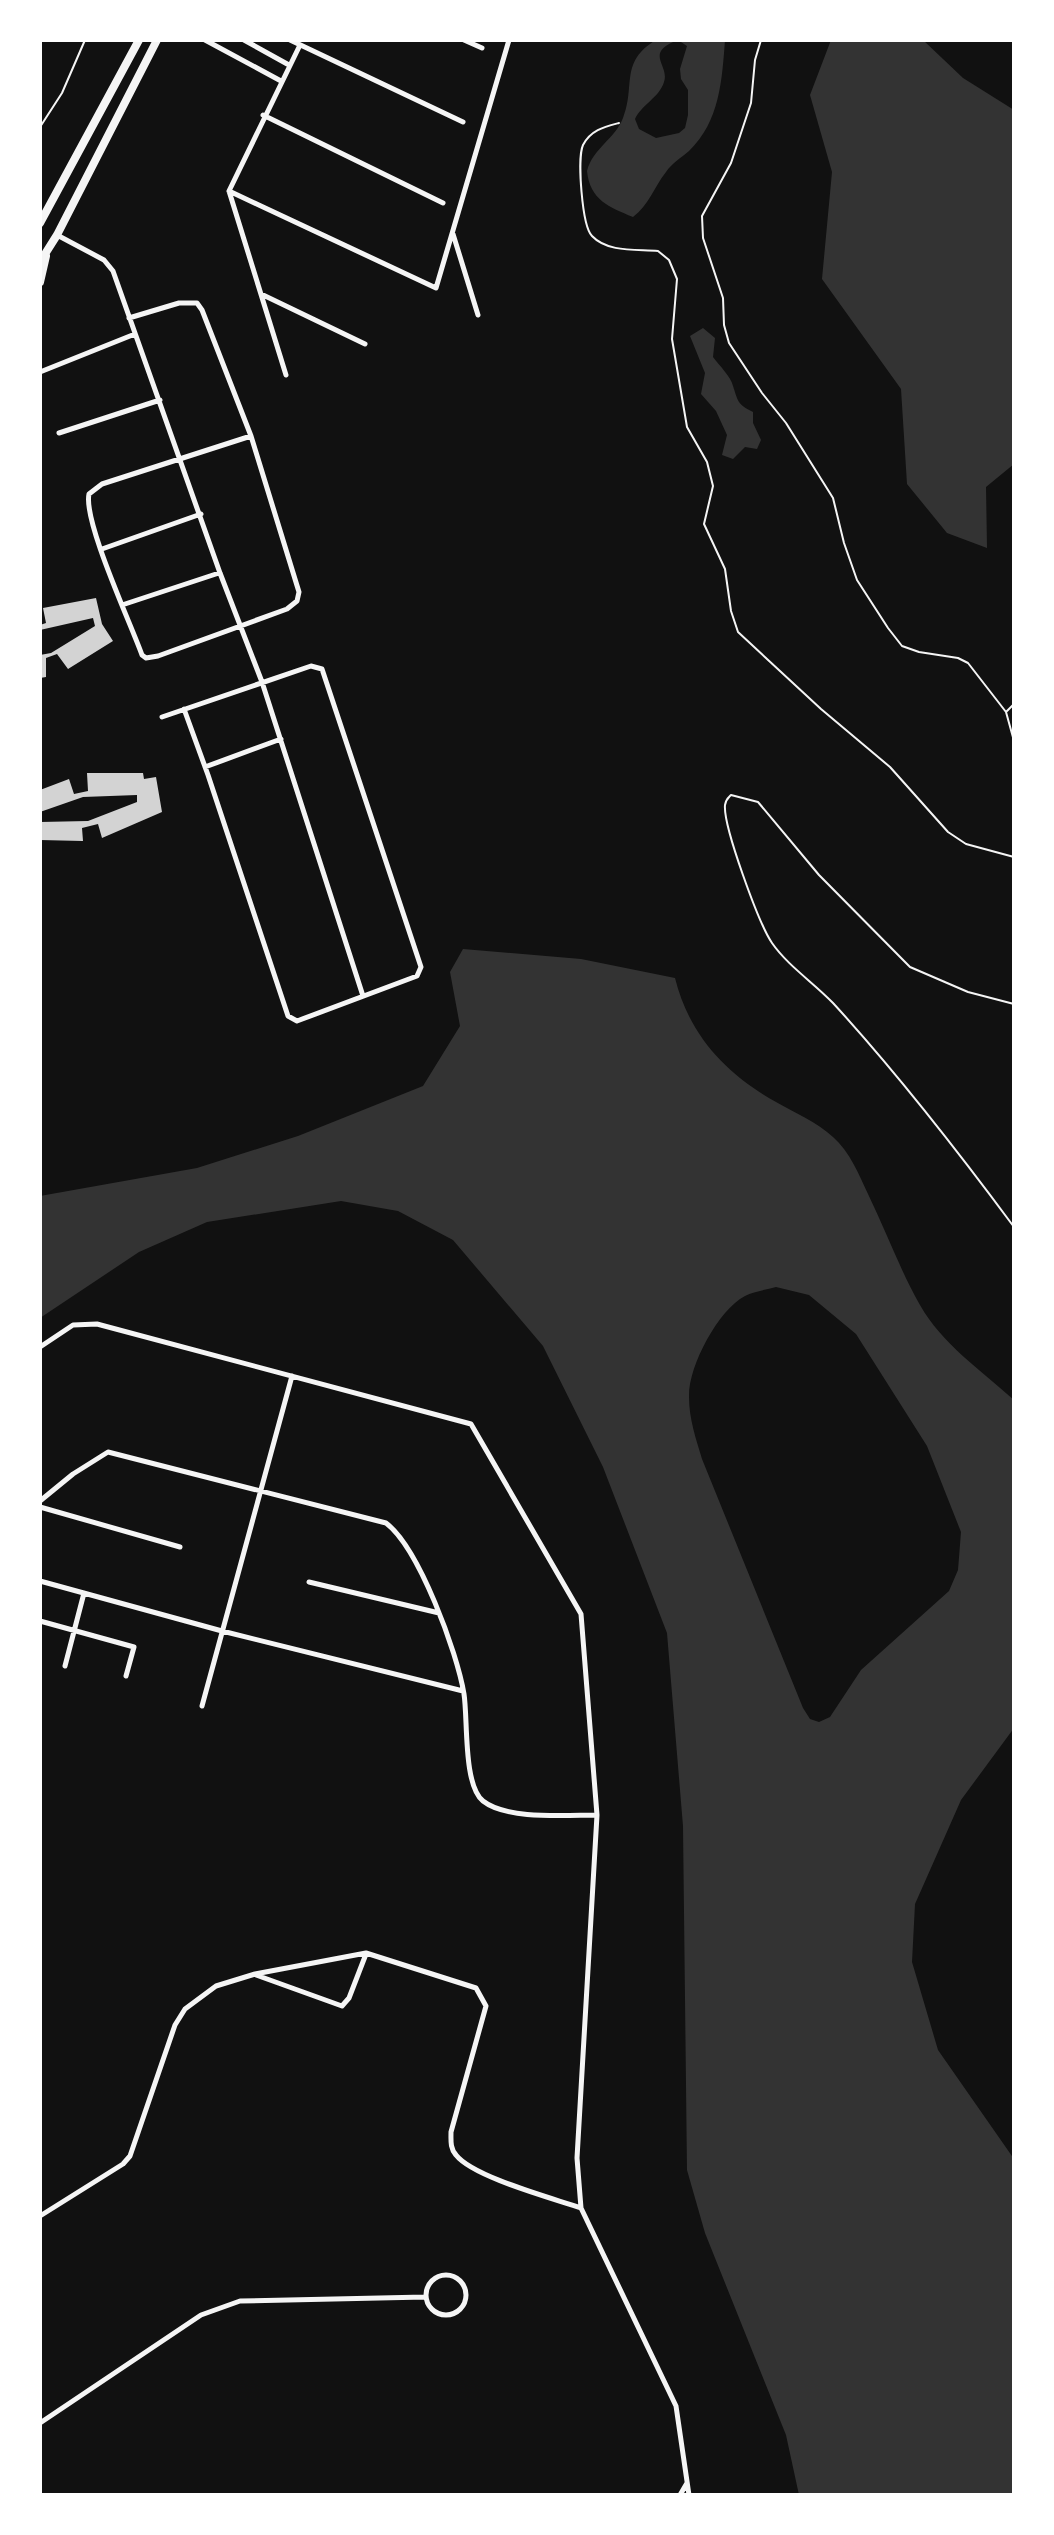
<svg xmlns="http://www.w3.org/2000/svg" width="1054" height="2535" viewBox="0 0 1054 2535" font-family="'IBM Plex Sans',sans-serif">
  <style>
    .water { fill: #333; fill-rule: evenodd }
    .building { fill: #d3d3d3 }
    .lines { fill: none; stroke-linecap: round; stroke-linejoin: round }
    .path { stroke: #f5f5f5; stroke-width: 2 }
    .service { stroke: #f5f5f5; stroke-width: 2 }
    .minor { stroke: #f5f5f5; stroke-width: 5 }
    .trunk { stroke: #f5f5f5; stroke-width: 8 }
  </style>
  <rect width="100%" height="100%" fill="#111"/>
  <!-- water -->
  <path class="water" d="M 656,40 L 725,40 C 722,80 720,121 689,151 C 681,158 672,163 666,172 C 654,187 649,205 633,217 C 609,207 590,200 587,171 C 593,148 615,139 623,118 C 636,86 619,62 656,40 ZM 678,40 L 687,46 L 680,69 L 681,79 L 688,90 L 688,115 L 685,128 L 679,133 L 656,138 L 639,129 L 635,119 C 642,104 659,98 664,82 C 670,65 643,53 678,40 Z
    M 831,40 L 923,40 L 963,78 L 1014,110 L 1014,464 L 986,487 L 987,548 L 947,533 L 907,484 L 901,389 L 822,279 L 832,172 L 810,95 Z
    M 703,328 L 715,338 L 713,357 C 719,365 731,377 733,386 C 738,401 737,404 753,412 L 753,423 L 761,440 L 757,449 L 745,447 L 733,459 L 722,455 L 727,435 L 716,411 L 701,394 L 705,373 L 690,336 Z
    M 463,949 L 581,959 L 675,978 C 689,1035 726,1074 776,1102 C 795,1113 817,1122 833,1137 C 850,1152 859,1175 868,1194 C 886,1231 900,1270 920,1305 C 942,1344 981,1370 1014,1400 L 1014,1728 L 961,1800 L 915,1904 L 912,1962 L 938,2050 L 1014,2159 L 1014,2495 L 799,2495 L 786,2435 L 705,2233 L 687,2170 L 683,1826 L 667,1633 L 603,1467 L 543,1346 L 453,1240 L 398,1211 L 341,1201 L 207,1222 L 139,1252 L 40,1318 L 40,1196 L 197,1168 L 298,1136 L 423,1086 L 460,1026 L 450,972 ZM 776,1287 L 809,1295 L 856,1334 L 927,1446 L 961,1532 L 958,1570 L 949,1591 L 861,1670 L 830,1717 L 819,1722 L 810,1719 L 803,1708 L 702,1459 C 696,1439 689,1419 689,1397 C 688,1367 718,1310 745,1296 C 754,1291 766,1290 776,1287 Z"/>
  <!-- building -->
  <path class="building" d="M 96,598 L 102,624 L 113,641 L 68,669 L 57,654 L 46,658 L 46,677 L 40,678 L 40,655 L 51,653 L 95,626 L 93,618 L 40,630 L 40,625 L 46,623 L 43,608 Z
    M 87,773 L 143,773 L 144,779 L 156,777 L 162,812 L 102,838 L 98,824 L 82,828 L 83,841 L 40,840 L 40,822 L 88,821 L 137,802 L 137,795 L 83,797 L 40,812 L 40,790 L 69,779 L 74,794 L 88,791 Z"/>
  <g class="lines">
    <!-- path -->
    <path class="path" d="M 761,40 L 755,60 L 751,103 L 731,163 L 702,216 L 703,238 L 723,298 L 724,325 L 729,343 L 762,393 L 786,423 L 833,498 L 844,543 L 857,580 L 888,628 L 902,646 L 919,652 L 958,658 L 968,663 L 1006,712
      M 619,123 C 604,127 591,130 583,145 C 577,158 582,226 592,236 C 608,253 638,249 658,251 L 669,260 L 677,279 L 672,339 L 687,427 L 707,462 L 713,486 L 704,524 L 725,569 L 731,611 L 738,632 L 821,709 L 890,767 L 948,832 L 966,844 L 1014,857
      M 1014,704 L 1006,712 L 1014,741
      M 1014,1004 L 968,992 L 910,967 L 819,875 L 758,802 L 731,795 C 728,798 726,799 725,805 C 723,826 759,924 772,943 C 788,966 814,983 833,1003 C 898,1074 957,1150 1014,1227"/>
    <!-- service -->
    <path class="service" d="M 40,127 L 62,93 L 85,40"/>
    <!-- minor -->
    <path class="minor" d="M 205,40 L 281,81
      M 244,40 L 289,65
      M 290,40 L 463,122
      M 464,40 L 482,48
      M 263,115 L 443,203
      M 229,191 L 436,288 L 509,40
      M 453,234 L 478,315
      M 57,235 L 104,260 L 113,271 L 220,573 L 262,682 L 363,996
      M 261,294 L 365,344
      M 129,318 L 179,303 L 197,303 L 202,310 L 251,436 L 299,592 L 297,601 L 287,609 L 158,656 L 146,658 L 142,655 C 131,624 83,521 89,494 L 102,484 L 251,436
      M 40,372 L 135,334
      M 286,375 L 229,191 L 300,45
      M 59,433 L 160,400
      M 102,549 L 201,514
      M 122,605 L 219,573
      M 162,717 L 311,666 L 322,669 L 421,967 L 417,976 L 297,1021 L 288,1016 L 208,775 L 184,709
      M 205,767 L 281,739
      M 40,1347 L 73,1325 L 97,1324 L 471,1424 L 581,1614 L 597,1815 L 577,2158 L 581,2208 L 676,2406 L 689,2495
      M 40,1501 L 73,1474 L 108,1452 L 386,1523 C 419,1548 457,1652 464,1694 C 468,1719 463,1785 483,1801 C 507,1820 566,1815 597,1815
      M 40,1507 L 180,1547
      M 40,1581 L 222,1631 L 463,1691
      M 309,1582 L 439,1613
      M 40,1621 L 134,1647 L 126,1676
      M 65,1666 L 84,1593
      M 202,1706 L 292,1376
      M 256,1975 L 342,2006 L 349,1998 L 366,1954
      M 40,2216 L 123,2164 L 130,2156 L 175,2025 L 185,2009 L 216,1986 L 255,1974 L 366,1953 L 476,1988 L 486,2006 L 451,2132 C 451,2141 450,2148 456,2155 C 473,2177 552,2198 581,2208
      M426 2295a20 20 0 1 1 40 0a20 20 0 1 1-40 0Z
      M 40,2423 L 201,2315 L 240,2301 L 425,2297
      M 680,2495 L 687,2483"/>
    <!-- trunk -->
    <path class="trunk" d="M 40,223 L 139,40
      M 40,262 L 57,235 L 157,40
      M 40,282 L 46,256"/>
  </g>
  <!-- border -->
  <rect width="1054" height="2535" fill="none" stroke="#ffffff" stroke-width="84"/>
</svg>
